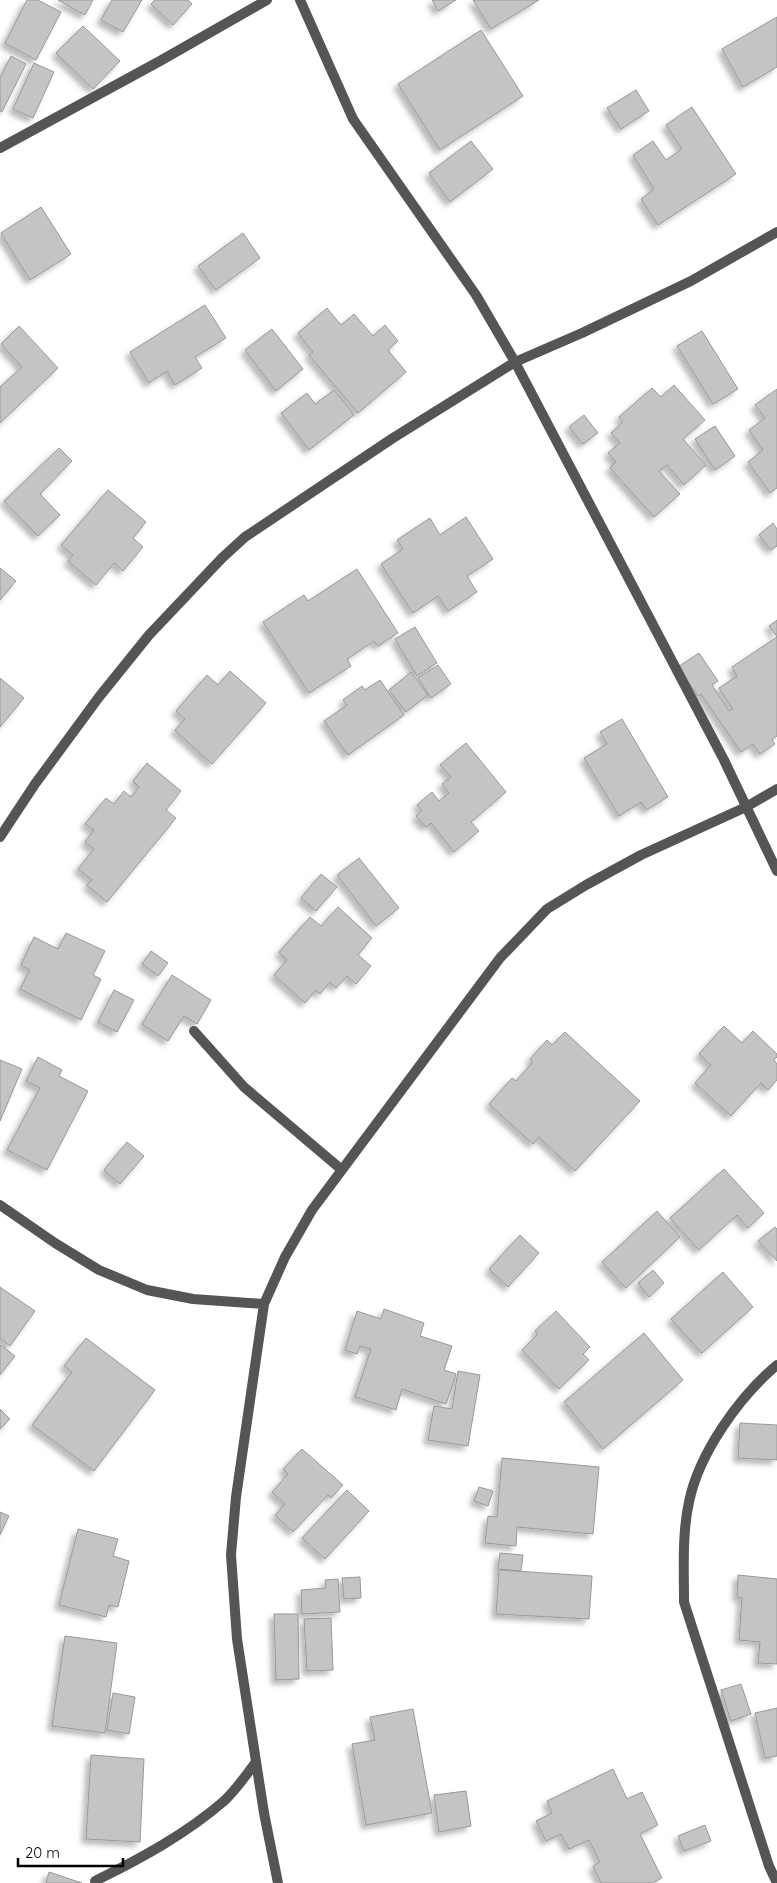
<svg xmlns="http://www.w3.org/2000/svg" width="777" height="1883" viewBox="0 0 777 1883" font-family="Quicksand,sans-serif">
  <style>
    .building { fill: #c4c4c4; stroke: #999; filter: url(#shadow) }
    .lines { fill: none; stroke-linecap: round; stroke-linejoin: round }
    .minor { stroke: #555; stroke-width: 10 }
  </style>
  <defs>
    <filter id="shadow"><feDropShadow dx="-4.5" dy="4.5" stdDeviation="2.5" flood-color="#0004"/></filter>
  </defs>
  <rect width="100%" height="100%" fill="#fff"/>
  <!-- building -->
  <path class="building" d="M 27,0 L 38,0 L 61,12 L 36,60 L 5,43 Z
    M 58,0 L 93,0 L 85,15 Z
    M 112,0 L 142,0 L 123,32 L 101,20 Z
    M 155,0 L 188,0 L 192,4 L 173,25 L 151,4 Z
    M 432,0 L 456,0 L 438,11 Z
    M 473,0 L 539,0 L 491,29 Z
    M 777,17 L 777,67 L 743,87 L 722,49 Z
    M 83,26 L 120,61 L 93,89 L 56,53 Z
    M 481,30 L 523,96 L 440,150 L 398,84 Z
    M 11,56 L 26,64 L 2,112 L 0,111 L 0,78 Z
    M 34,63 L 54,72 L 33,118 L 13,109 Z
    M 636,90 L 649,111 L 621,129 L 607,108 Z
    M 692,107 L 736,174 L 658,225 L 641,199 L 654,189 L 633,155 L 653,141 L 666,160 L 682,149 L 666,125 Z
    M 471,141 L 493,169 L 450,202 L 429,173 Z
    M 41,207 L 71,254 L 30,280 L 1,233 Z
    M 243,233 L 260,258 L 216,290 L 198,266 Z
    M 205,305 L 226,338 L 195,357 L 202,368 L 175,385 L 167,371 L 149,383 L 130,352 Z
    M 327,308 L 341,325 L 354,314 L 373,336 L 385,325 L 398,341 L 388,350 L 406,372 L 358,413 L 309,355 L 313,352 L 298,333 Z
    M 19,326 L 58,368 L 0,423 L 0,387 L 22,367 L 1,344 Z
    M 272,329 L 303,369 L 276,391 L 245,350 Z
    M 702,331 L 738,389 L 713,404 L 677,346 Z
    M 674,385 L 705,420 L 683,439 L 706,465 L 684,485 L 667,465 L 659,471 L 680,494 L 654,517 L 610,468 L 616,462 L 608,453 L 620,443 L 611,433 L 623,422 L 619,417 L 652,388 L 661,397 Z
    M 777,389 L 777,488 L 770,493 L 748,462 L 763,450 L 749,430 L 765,418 L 755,405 Z
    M 334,390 L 354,415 L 309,450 L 281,413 L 307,393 L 315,404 Z
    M 584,415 L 598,433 L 583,444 L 569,427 Z
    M 715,426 L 735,456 L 715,470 L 695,439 Z
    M 59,448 L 72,461 L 40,494 L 60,515 L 38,536 L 4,501 Z
    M 108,490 L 146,522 L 133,538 L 143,547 L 123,571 L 114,563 L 96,585 L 68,561 L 73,555 L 61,545 Z
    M 466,517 L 493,559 L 467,576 L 477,592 L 448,611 L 438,596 L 413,613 L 381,564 L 403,549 L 397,540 L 430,518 L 440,535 Z
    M 773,523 L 777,529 L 777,546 L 771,550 L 759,535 Z
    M 0,568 L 16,581 L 0,600 Z
    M 357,569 L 398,633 L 378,646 L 374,641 L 347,659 L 351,666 L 309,693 L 263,622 L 304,595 L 308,601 Z
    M 777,620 L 777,736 L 772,740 L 775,744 L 760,754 L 753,744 L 741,752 L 701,694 L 698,696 L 678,667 L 699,653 L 718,681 L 712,685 L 729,711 L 733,709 L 719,688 L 737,676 L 732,667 L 777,637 L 769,626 Z
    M 415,627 L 437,663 L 417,676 L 395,639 Z
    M 438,665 L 451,684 L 431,698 L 418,678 Z
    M 230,671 L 266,703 L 212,764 L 175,730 L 185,719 L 176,711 L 207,675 L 218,685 Z
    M 411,672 L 428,695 L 406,712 L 389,690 Z
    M 0,678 L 24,698 L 0,727 Z
    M 380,680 L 404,715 L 348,755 L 324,721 L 347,705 L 343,700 L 362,686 L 365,690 Z
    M 622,719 L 668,797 L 646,810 L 641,802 L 619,816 L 584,758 L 607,744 L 600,732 Z
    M 466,743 L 506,792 L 471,822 L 479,831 L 454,852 L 431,823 L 426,827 L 416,816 L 422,811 L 417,805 L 432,792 L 439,801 L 449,793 L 442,784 L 451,777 L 440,765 Z
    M 147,763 L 181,791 L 166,810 L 176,818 L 107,902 L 87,885 L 92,880 L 78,869 L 94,849 L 85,842 L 94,830 L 85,824 L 106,798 L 114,804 L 124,791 L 131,797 L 139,787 L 133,781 Z
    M 359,858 L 399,908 L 376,926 L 337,875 Z
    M 321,874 L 337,887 L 316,911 L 301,898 Z
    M 338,907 L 372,938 L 358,955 L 371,966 L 356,984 L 347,976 L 336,988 L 330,982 L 320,994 L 316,990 L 305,1003 L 274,975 L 287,960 L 279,952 L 310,917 L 321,926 Z
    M 66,933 L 105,951 L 93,975 L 101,979 L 81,1020 L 20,989 L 30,970 L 21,965 L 34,937 L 58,949 Z
    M 151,951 L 168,963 L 158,976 L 142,964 Z
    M 172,975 L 211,1000 L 197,1024 L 184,1016 L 168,1041 L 142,1024 Z
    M 114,990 L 134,1000 L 117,1032 L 98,1022 Z
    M 724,1026 L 742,1043 L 753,1031 L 777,1054 L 777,1057 L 774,1060 L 777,1064 L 777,1080 L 768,1090 L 761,1083 L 731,1116 L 695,1083 L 711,1065 L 699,1054 Z
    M 565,1032 L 640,1101 L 575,1171 L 539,1137 L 533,1144 L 489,1104 L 512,1078 L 516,1081 L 533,1062 L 530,1059 L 547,1040 L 552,1045 Z
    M 38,1057 L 62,1070 L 59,1076 L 88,1091 L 47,1170 L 7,1150 L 40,1088 L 26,1081 Z
    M 0,1060 L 22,1069 L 0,1121 Z
    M 127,1142 L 144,1156 L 120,1184 L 104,1170 Z
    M 724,1169 L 764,1213 L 748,1228 L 737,1215 L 699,1250 L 670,1218 Z
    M 657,1211 L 680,1237 L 626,1288 L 602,1262 Z
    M 775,1227 L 777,1229 L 777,1261 L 758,1241 Z
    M 520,1235 L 539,1253 L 508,1287 L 489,1269 Z
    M 653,1270 L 664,1283 L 649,1297 L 638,1283 Z
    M 723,1272 L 753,1307 L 702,1353 L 671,1319 Z
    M 0,1287 L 35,1311 L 10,1346 L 0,1338 Z
    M 384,1309 L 424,1323 L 420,1336 L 452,1346 L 444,1370 L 456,1374 L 446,1404 L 402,1389 L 396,1410 L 355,1397 L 371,1349 L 360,1346 L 357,1354 L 345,1350 L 357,1311 L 381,1319 Z
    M 556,1311 L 590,1347 L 583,1354 L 589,1360 L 559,1389 L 522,1350 L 538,1334 L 535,1331 Z
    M 644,1333 L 683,1380 L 603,1449 L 564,1402 Z
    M 86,1338 L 155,1390 L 94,1471 L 32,1425 L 72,1372 L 64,1366 Z
    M 1,1345 L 15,1356 L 0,1375 L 0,1346 Z
    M 458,1371 L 480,1375 L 468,1446 L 428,1440 L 434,1406 L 452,1409 Z
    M 0,1409 L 10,1419 L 0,1429 Z
    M 740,1423 L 777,1425 L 777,1460 L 738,1458 Z
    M 302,1449 L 343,1485 L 331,1498 L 328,1495 L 293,1532 L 275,1515 L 285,1504 L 272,1492 L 288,1474 L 283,1469 Z
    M 502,1458 L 599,1467 L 593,1534 L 517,1527 L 516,1546 L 485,1543 L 488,1516 L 497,1517 Z
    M 479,1487 L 493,1491 L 488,1506 L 474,1501 Z
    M 347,1490 L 369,1511 L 325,1559 L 302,1538 Z
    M 0,1512 L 9,1516 L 0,1535 Z
    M 78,1529 L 118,1539 L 113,1556 L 129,1561 L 118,1607 L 109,1605 L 106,1617 L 59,1605 Z
    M 500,1553 L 523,1555 L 521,1571 L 498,1569 Z
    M 499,1570 L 592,1576 L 589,1619 L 496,1614 Z
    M 738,1575 L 777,1579 L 777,1664 L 758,1663 L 760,1642 L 739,1640 L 742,1598 L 737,1597 Z
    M 360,1577 L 361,1598 L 344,1599 L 342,1578 Z
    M 338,1579 L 340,1612 L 302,1614 L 301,1590 L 326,1588 L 325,1580 Z
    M 274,1614 L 298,1614 L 299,1679 L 276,1680 Z
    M 331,1618 L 333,1670 L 307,1671 L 304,1619 Z
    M 65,1636 L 117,1643 L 105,1733 L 52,1726 Z
    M 741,1684 L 751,1714 L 731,1721 L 721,1690 Z
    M 113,1693 L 135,1697 L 129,1734 L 107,1730 Z
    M 777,1708 L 777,1756 L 765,1758 L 755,1713 Z
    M 413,1709 L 432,1813 L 366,1825 L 352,1744 L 375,1740 L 370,1717 Z
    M 91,1755 L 144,1759 L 140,1842 L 86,1839 Z
    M 613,1769 L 627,1799 L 642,1792 L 658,1825 L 640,1834 L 662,1878 L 652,1883 L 601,1883 L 593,1866 L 600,1862 L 589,1840 L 569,1849 L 561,1834 L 546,1841 L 536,1821 L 552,1813 L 547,1801 Z
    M 466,1791 L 471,1826 L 439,1832 L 434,1795 Z
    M 705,1825 L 711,1841 L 684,1851 L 678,1836 Z
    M 49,1872 L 82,1883 L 46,1883 Z"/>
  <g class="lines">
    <!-- minor -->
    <path class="minor" d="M 300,0 L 353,119 L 476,295 L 515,362 L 724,760 L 777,871
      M 0,148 L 160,61 L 267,0
      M 0,837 L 35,784 L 99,697 L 149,635 L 222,558 L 245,537 L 393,438 L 515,362 L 582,333 L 691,281 L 777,232
      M 194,1031 L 244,1087 L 342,1170
      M 0,1205 L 55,1243 L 99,1270 L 147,1290 L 193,1299 L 264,1304
      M 777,1365 C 739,1397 699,1453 689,1502 C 682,1534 684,1569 684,1602 L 769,1866 L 777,1883
      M 95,1881 C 140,1859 186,1834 224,1801 C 236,1790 246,1775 256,1762
      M 278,1883 L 264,1813 L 237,1639 L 231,1555 L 236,1497 L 264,1304 L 285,1257 L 312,1210 L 500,958 L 547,909 L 586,885 L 641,855 L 746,807 L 777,789"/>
  </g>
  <!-- scale -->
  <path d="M18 1858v8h105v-8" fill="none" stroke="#000000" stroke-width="2.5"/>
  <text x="25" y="1858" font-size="15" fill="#000000" stroke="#ffffff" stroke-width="4" paint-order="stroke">20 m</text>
</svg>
